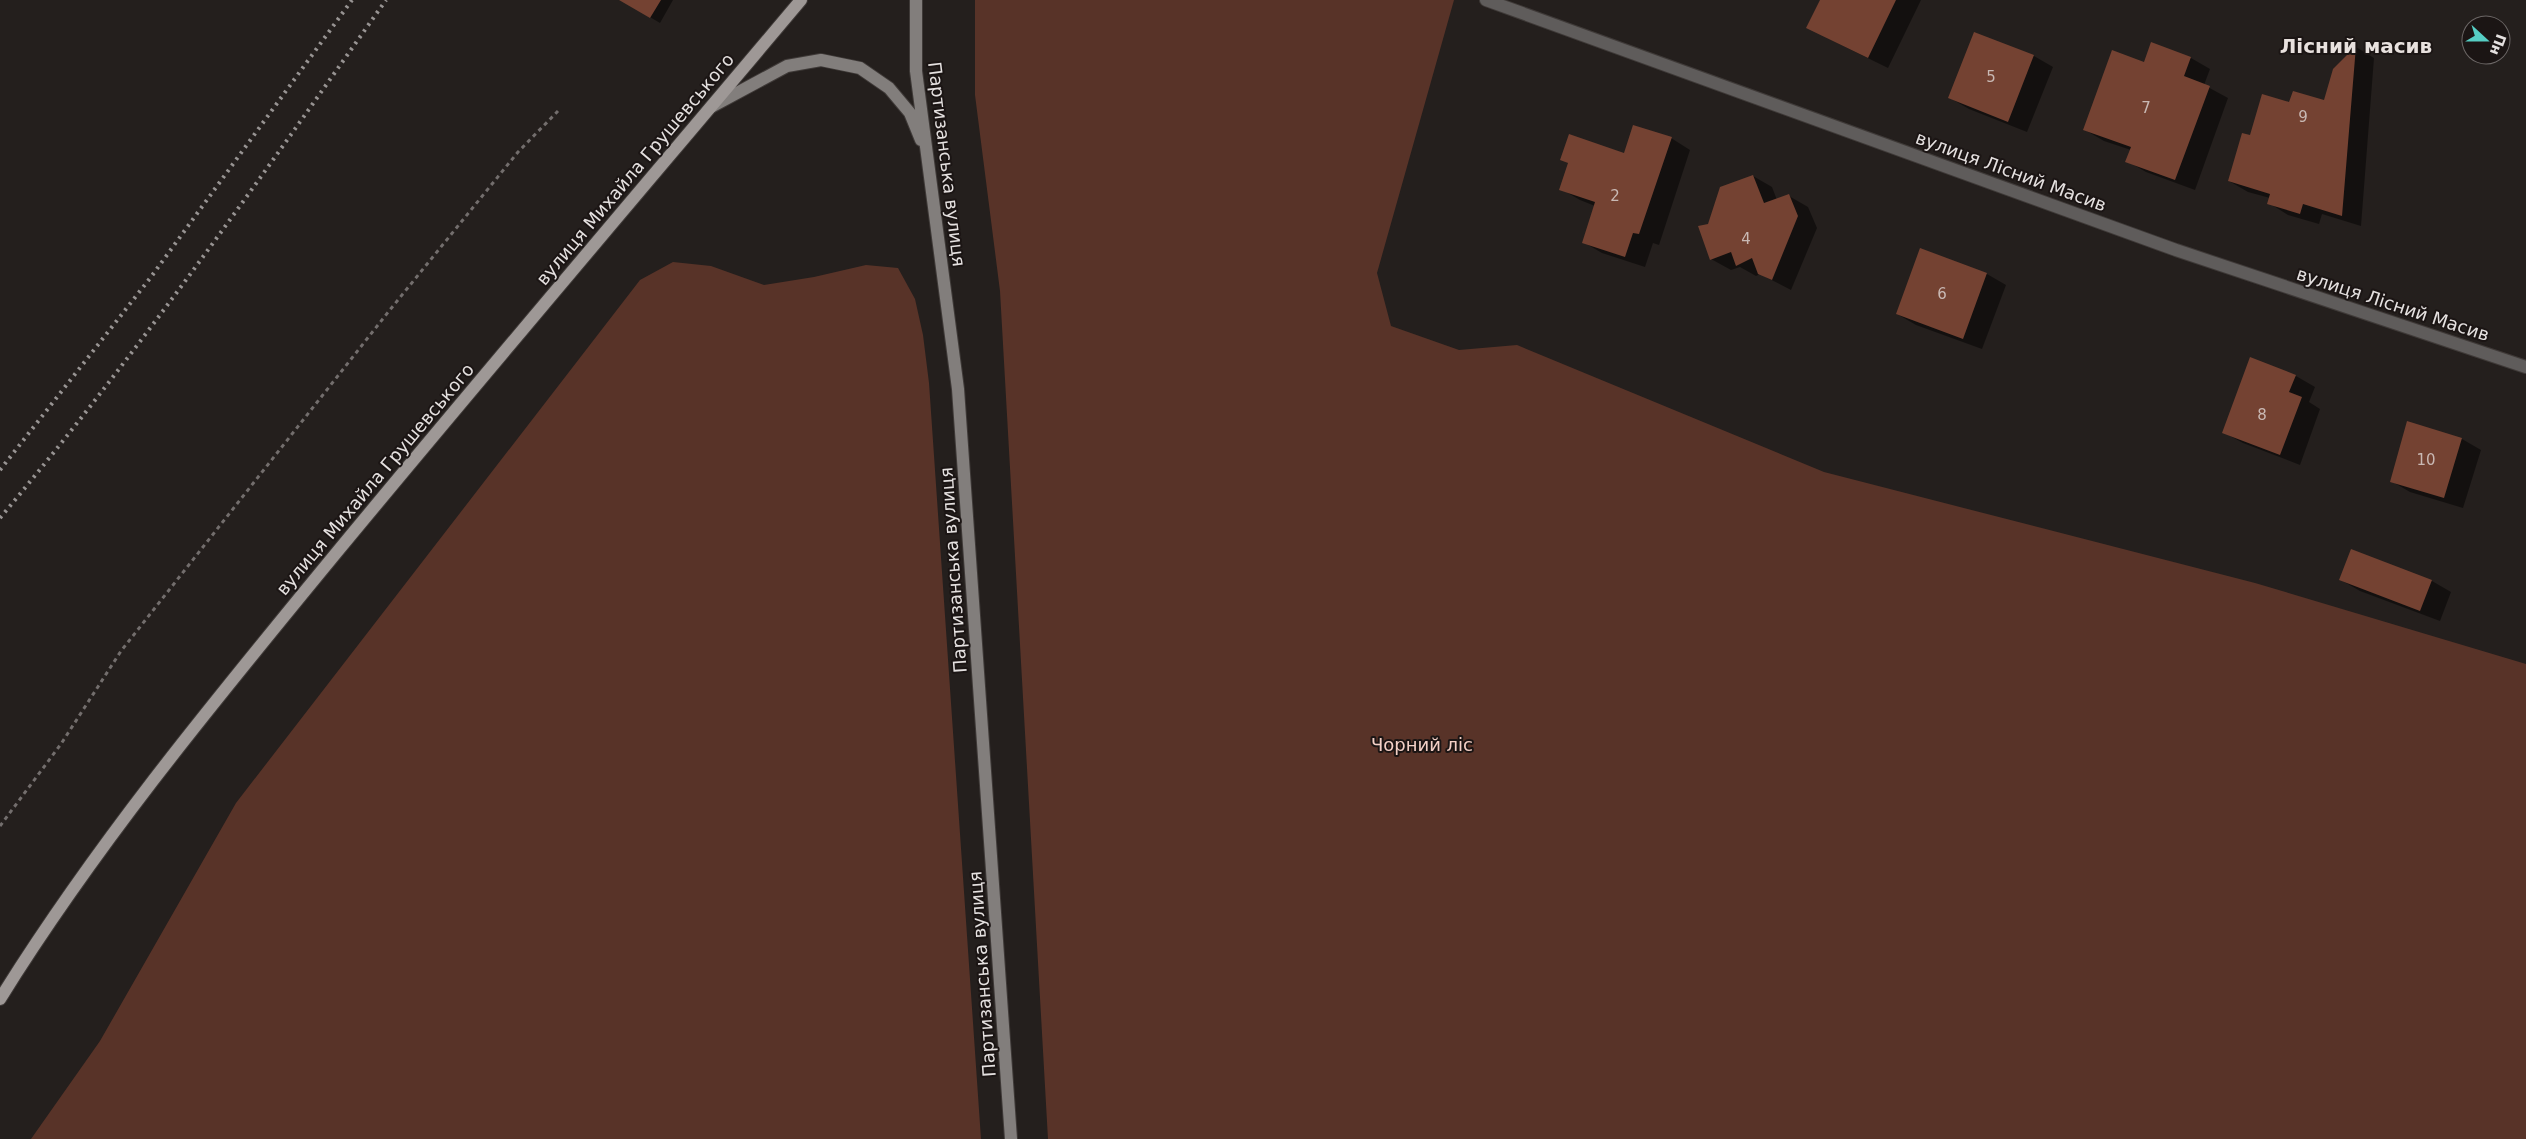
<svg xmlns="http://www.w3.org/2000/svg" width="2526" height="1139" viewBox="0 0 2526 1139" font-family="'DejaVu Sans',sans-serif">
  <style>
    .green { fill: #583328 }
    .shadow { fill: #0007 }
    .building { fill: #744232 }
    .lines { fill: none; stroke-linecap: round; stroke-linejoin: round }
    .street-casing { stroke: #3f3a38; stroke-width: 14 }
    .secondary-casing { stroke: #3f3a38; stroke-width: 14 }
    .primary-casing { stroke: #3f3a38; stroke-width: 14 }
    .path { stroke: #736e6d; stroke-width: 3; stroke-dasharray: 4 4; stroke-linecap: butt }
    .street { stroke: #5f5c5b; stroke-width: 12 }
    .secondary { stroke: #827e7c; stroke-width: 12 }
    .primary { stroke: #9e9896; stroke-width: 12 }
    .rail { stroke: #989493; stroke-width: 4; stroke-dasharray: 2.5 5; stroke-linecap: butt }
    .labels { text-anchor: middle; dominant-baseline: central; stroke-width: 4; stroke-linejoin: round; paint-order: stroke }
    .number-label { font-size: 15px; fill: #c9b9b4 }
    .street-label { font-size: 18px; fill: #e5e1e0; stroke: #1b1514 }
    .park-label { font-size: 18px; fill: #f3d0c6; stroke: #1b1514 }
    .quarter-label { font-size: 20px; font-weight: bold; fill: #e8e1de; stroke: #1b1514 }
  </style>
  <rect width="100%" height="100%" fill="#241f1d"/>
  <!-- green -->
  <path class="green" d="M 975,0 L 1454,0 L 1377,273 L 1391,326 L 1459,350 L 1517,345 L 1824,472 L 2255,583 L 2526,664 L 2526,1139 L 1048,1139 L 1000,291 L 975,95 Z
    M 673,262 L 711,266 L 764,285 L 814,277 L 866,265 L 898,268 L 915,299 L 923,335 L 929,383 L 981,1139 L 31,1139 L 100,1041 L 236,803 L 640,280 Z"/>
  <!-- shadow -->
  <path class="shadow" d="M 621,0 L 673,0 L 660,23 Z
    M 1821,0 L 1921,0 L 1888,68 L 1827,38 Z
    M 1974,33 L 2034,56 L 2053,67 L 2027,132 L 1969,109 L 1950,98 Z
    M 2356,47 L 2374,58 L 2361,226 L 2322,214 L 2319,224 L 2288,215 L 2269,203 L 2270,198 L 2248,192 L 2229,181 L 2251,137 L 2290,103 L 2325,102 Z
    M 2191,58 L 2210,69 L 2204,85 L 2228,98 L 2195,190 L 2146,172 L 2127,161 L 2131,150 L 2104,141 L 2085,130 L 2145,63 Z
    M 1671,138 L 1690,150 L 1659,245 L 1653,243 L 1645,267 L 1602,253 L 1583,242 L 1595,206 L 1580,200 L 1561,189 L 1569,164 L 1562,159 L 1624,154 Z
    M 1753,176 L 1772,187 L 1777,200 L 1789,196 L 1808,207 L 1817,228 L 1791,290 L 1760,274 L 1756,276 L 1740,267 L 1731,270 L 1711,259 L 1709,225 Z
    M 1921,249 L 1987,274 L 2006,285 L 1982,349 L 1916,325 L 1897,314 Z
    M 2296,376 L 2315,387 L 2309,402 L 2320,409 L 2300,465 L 2243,443 L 2223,432 Z
    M 2408,423 L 2462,439 L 2481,450 L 2463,508 L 2410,492 L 2391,481 Z
    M 2352,551 L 2432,581 L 2451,592 L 2440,621 L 2360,591 L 2341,580 Z"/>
  <!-- building -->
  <path class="building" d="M 619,0 L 661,0 L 650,18 Z
    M 1820,0 L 1896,0 L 1868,58 L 1806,28 Z
    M 1974,32 L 2034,55 L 2008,122 L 1948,98 Z
    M 2151,42 L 2191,57 L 2184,76 L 2210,86 L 2175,180 L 2125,162 L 2131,147 L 2083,130 L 2112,50 L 2144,62 Z
    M 2356,46 L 2342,216 L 2303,204 L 2300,214 L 2267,204 L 2270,194 L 2228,181 L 2242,133 L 2250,135 L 2262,94 L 2289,102 L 2293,91 L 2324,100 L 2333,69 Z
    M 1633,125 L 1672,137 L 1639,234 L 1633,233 L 1625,257 L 1582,243 L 1595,202 L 1559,190 L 1568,163 L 1560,160 L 1569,134 L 1624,153 Z
    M 1753,175 L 1764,203 L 1789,194 L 1798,216 L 1772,280 L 1758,274 L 1752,258 L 1736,266 L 1731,252 L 1710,260 L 1698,226 L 1708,224 L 1720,187 Z
    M 1920,248 L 1987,273 L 1963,339 L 1896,314 Z
    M 2250,357 L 2296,375 L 2289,392 L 2302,397 L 2280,455 L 2222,433 Z
    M 2407,421 L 2462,438 L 2444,498 L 2390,482 Z
    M 2351,549 L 2432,580 L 2420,611 L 2339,580 Z"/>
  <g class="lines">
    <defs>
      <path id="street" d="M 1486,0 L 2176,250 L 2526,367"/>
      <path id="secondary" d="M 916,0 L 916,71 L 958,389 L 1011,1139
        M 711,107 L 787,66 L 821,60 L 860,68 L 889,88 L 910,113 L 921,140"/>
      <path id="primary" d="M 0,999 C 99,840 218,697 337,552 C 490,367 646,184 801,0"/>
    </defs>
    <!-- street casing -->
    <use href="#street" class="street-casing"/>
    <!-- secondary casing -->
    <use href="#secondary" class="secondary-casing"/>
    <!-- primary casing -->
    <use href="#primary" class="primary-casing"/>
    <!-- path -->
    <path class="path" d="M 0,826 L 61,744 L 121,651 L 389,311 L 518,152 L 558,111"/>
    <!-- street -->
    <use href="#street" class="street"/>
    <!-- secondary -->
    <use href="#secondary" class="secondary"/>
    <!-- primary -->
    <use href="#primary" class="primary"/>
    <!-- rail -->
    <path class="rail" d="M 0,470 L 151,277 L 352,0
      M 0,518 C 139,352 262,176 386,0"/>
  </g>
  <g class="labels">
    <!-- number labels -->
    <g class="number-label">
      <text x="1991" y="77">5</text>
      <text x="2146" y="108">7</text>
      <text x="2303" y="117">9</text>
      <text x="1615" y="196">2</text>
      <text x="1746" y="239">4</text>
      <text x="1942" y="294">6</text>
      <text x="2262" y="415">8</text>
      <text x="2426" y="460">10</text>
    </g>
    <!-- street labels -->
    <g class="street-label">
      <text transform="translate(947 164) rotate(83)">Партизанська вулиця</text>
      <text transform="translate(635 169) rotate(-50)">вулиця Михайла Грушевського</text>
      <text transform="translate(2011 171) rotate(20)">вулиця Лісний Масив</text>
      <text transform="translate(2393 304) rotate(18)">вулиця Лісний Масив</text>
      <text transform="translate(375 479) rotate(-50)">вулиця Михайла Грушевського</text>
      <text transform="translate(953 570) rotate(-94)">Партизанська вулиця</text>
      <text transform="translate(982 974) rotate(-94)">Партизанська вулиця</text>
    </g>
    <!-- park labels -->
    <g class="park-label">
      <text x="1422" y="744">Чорний ліс</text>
    </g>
    <!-- quarter labels -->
    <g class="quarter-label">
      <text x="2356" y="46">Лісний масив</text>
    </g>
  </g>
  <!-- north arrow -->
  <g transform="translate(2486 40) rotate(111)"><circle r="24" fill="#1b1514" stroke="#6c6766"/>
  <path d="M0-4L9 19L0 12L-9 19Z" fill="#56cec4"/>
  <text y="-8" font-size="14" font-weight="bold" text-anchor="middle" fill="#e5e1e0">Пн</text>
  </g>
</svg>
